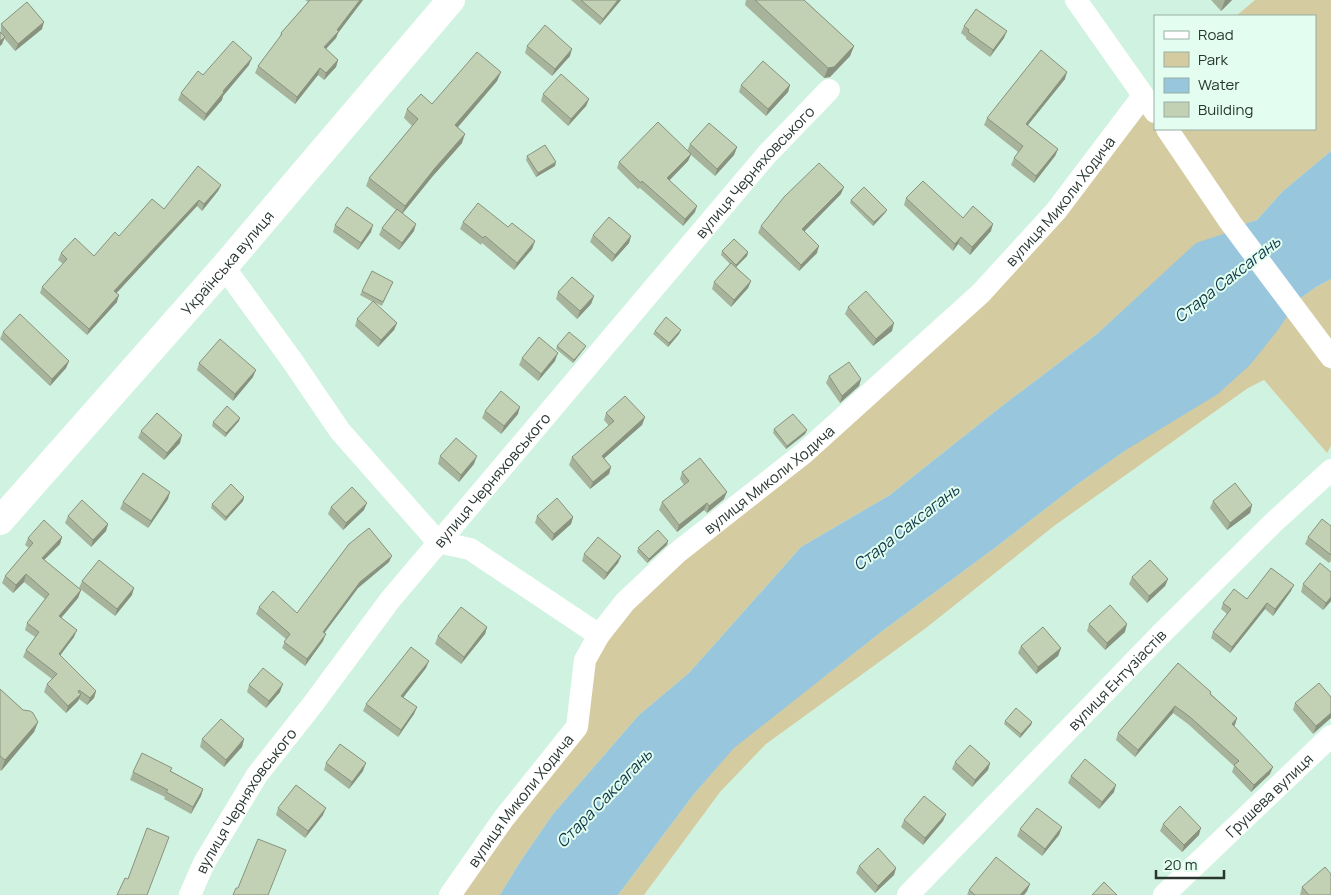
<svg xmlns="http://www.w3.org/2000/svg" width="1331" height="895" viewBox="0 0 1331 895" font-family="Manrope,sans-serif">
  <style>
    .green { fill: #d5cba0 }
    .water { fill: #98c6dd }
    .lines { fill: none; stroke-linecap: round; stroke-linejoin: round }
    .street { stroke: #fff; stroke-width: 22 }
    .secondary { stroke: #fff; stroke-width: 28 }
    .wall { fill: #a7b49b }
    .shaded-wall { fill: #88927e }
    .building { fill: #c2d1b4; stroke: #88927e }
    .labels { text-anchor: middle; dominant-baseline: central; stroke-width: 4; stroke-linejoin: round; paint-order: stroke }
    .street-label { font-size: 15px; fill: #28362f; stroke: #e3fef0 }
    .water-label { font-size: 16px; font-style: italic; fill: #0d3647; stroke: #e3fef0 }
  </style>
  <rect width="100%" height="100%" fill="#d0f3e1"/>
  <!-- green -->
  <path class="green" d="M 1255,0 L 1331,0 L 1331,151 L 1282,192 L 1257,220 L 1241,225 L 1174,129 L 1315,129 L 1315,16 L 1236,16 Z
    M 1138,102 L 1155,125 L 1155,129 L 1157,129 L 1229,232 L 1140,295 L 1097,334 L 1002,406 L 890,495 L 801,547 L 689,673 L 639,715 L 553,814 L 520,862 L 500,895 L 450,895 L 577,727 L 599,635 L 981,293 Z
    M 1331,279 L 1331,344 L 1298,300 L 1316,287 Z
    M 1288,313 L 1331,370 L 1331,446 L 1327,453 L 1264,380 L 1248,388 L 1054,526 L 926,628 L 766,744 L 720,792 L 644,895 L 618,895 L 694,794 L 733,748 L 881,632 L 996,547 L 1075,486 L 1126,450 Z"/>
  <!-- water -->
  <path class="water" d="M 1331,151 L 1331,279 L 1316,287 L 1298,300 L 1278,330 L 1250,365 L 1218,394 L 1126,450 L 1075,486 L 996,547 L 881,632 L 734,748 L 694,794 L 618,895 L 500,895 L 520,862 L 553,814 L 639,715 L 689,673 L 801,547 L 890,495 L 1002,406 L 1097,334 L 1196,243 L 1229,232 L 1241,225 L 1257,220 L 1282,192 Z"/>
  <g class="lines">
    <!-- street -->
    <g class="street">
      <path d="M 1076,0 L 1155,112"/>
      <path d="M 1167,129 L 1230,222 L 1331,357"/>
      <path d="M 224,267 L 291,359 L 340,431 L 438,542 L 470,549 L 599,635"/>
      <path id="s1" d="M 190,895 L 204,863 L 257,775 L 313,704 L 390,600 L 768,153 L 829,90"/>
      <path id="s2" d="M 450,895 L 504,818 L 577,727 L 585,660 L 599,635 L 625,602 L 678,552 L 804,453 L 981,293 L 1056,211 L 1143,96"/>
      <path id="s3" d="M 908,895 L 1161,634 L 1273,523 L 1331,470"/>
      <path id="s4" d="M 1164,895 L 1331,736"/>
    </g>
    <!-- secondary -->
    <path class="secondary" id="s5" d="M 0,521 L 224,267 L 451,0"/>
  </g>
  <!-- wall -->
  <path class="wall" d="M 305,0 L 363,0 L 338,33 L 336,38 L 326,49 L 338,60 L 336,67 L 324,80 L 318,75 L 295,104 L 255,73 L 258,66 L 279,39 L 281,33 L 308,2 Z
    M 571,0 L 621,0 L 600,25 Z
    M 746,0 L 804,0 L 854,46 L 850,56 L 830,77 L 824,78 L 745,5 Z
    M 1211,0 L 1232,0 L 1221,11 Z
    M 1,24 L 42,29 L 15,51 L 4,38 L 2,44 L 0,46 Z
    M 964,26 L 1004,38 L 990,57 L 966,39 L 966,37 L 961,33 Z
    M 527,46 L 570,56 L 552,76 L 525,53 Z
    M 249,65 L 223,96 L 222,100 L 204,121 L 178,100 L 181,93 Z
    M 501,72 L 497,81 L 458,127 L 462,143 L 432,177 L 403,213 L 414,231 L 399,250 L 379,235 L 382,228 L 396,210 L 366,186 L 369,178 L 412,126 L 404,118 L 407,109 L 432,104 Z
    M 1065,79 L 1028,125 L 1058,149 L 1055,156 L 1034,183 L 1011,165 L 1014,158 L 1018,152 L 984,125 L 987,118 Z
    M 741,85 L 790,85 L 788,92 L 766,116 L 739,92 Z
    M 543,94 L 589,99 L 586,106 L 568,126 L 541,101 Z
    M 690,144 L 737,147 L 734,155 L 715,176 L 691,155 L 688,161 L 669,180 L 695,212 L 683,226 L 640,188 L 638,189 L 617,168 L 619,162 L 687,151 Z
    M 527,156 L 555,166 L 536,177 L 526,160 Z
    M 221,185 L 218,191 L 202,211 L 197,206 L 116,293 L 117,302 L 87,335 L 40,293 L 42,287 L 63,264 L 58,260 L 61,253 L 94,256 L 119,236 L 164,209 Z
    M 841,194 L 804,231 L 817,253 L 799,271 L 758,233 L 761,226 Z
    M 906,198 L 963,218 L 991,231 L 970,255 L 958,244 L 953,251 L 904,205 Z
    M 851,200 L 887,210 L 885,213 L 873,226 L 850,203 Z
    M 463,222 L 508,227 L 535,241 L 532,249 L 514,270 L 482,243 L 481,245 L 460,229 Z
    M 335,225 L 371,232 L 358,250 L 333,232 Z
    M 593,235 L 631,236 L 629,243 L 612,262 L 590,242 Z
    M 722,251 L 748,252 L 747,256 L 736,267 L 751,281 L 748,288 L 731,307 L 712,289 L 714,282 L 730,264 L 721,255 Z
    M 393,282 L 382,306 L 374,302 L 397,323 L 394,330 L 378,347 L 355,326 L 357,319 L 373,302 L 360,295 L 362,291 Z
    M 558,292 L 594,296 L 591,304 L 577,319 L 556,299 Z
    M 848,307 L 892,331 L 873,346 L 845,314 Z
    M 655,331 L 679,334 L 668,347 L 653,334 Z
    M 3,332 L 69,361 L 66,368 L 50,386 L 0,339 Z
    M 557,346 L 586,346 L 584,349 L 573,363 L 556,349 Z
    M 522,358 L 555,361 L 538,381 L 519,365 Z
    M 199,363 L 253,377 L 233,401 L 197,370 Z
    M 829,376 L 861,379 L 859,386 L 840,403 L 826,383 Z
    M 485,411 L 518,414 L 501,434 L 482,418 Z
    M 606,413 L 645,417 L 642,425 L 604,458 L 611,467 L 609,474 L 590,489 L 569,465 L 572,457 L 609,426 L 604,420 Z
    M 239,421 L 225,437 L 212,426 L 213,422 Z
    M 774,429 L 807,430 L 805,434 L 786,449 L 773,433 Z
    M 141,431 L 180,443 L 164,460 L 138,438 Z
    M 440,456 L 474,464 L 459,482 L 438,464 Z
    M 682,472 L 724,499 L 707,513 L 704,510 L 677,532 L 659,510 L 662,502 L 684,485 L 680,479 Z
    M 244,497 L 243,501 L 225,521 L 211,508 L 212,504 Z
    M 168,499 L 148,528 L 120,509 L 123,502 Z
    M 1213,501 L 1252,505 L 1250,513 L 1227,530 L 1210,508 Z
    M 331,507 L 364,510 L 343,530 L 328,514 Z
    M 68,516 L 108,524 L 106,531 L 91,547 L 65,523 Z
    M 537,516 L 573,517 L 571,524 L 552,541 L 535,523 Z
    M 1331,526 L 1331,561 L 1329,563 L 1305,544 L 1308,537 Z
    M 62,537 L 60,544 L 44,560 L 81,590 L 78,598 L 61,618 L 74,637 L 60,655 L 96,691 L 94,698 L 87,705 L 79,699 L 78,701 L 66,713 L 44,692 L 47,684 L 52,679 L 23,657 L 26,650 L 35,637 L 25,630 L 27,623 L 45,599 L 24,582 L 13,593 L 2,583 L 5,576 L 29,548 L 25,545 L 28,538 Z
    M 667,545 L 647,563 L 637,552 L 638,548 Z
    M 584,554 L 621,556 L 618,563 L 604,580 L 582,561 Z
    M 389,562 L 358,588 L 324,633 L 323,641 L 305,666 L 282,648 L 286,639 L 256,614 L 259,607 L 297,613 Z
    M 1132,577 L 1168,579 L 1165,586 L 1147,603 L 1129,584 Z
    M 82,581 L 132,595 L 115,616 L 79,588 Z
    M 1303,584 L 1331,601 L 1323,610 L 1301,592 Z
    M 1291,591 L 1273,616 L 1265,609 L 1230,653 L 1211,638 L 1213,632 L 1227,614 L 1221,609 L 1223,603 Z
    M 1089,624 L 1125,632 L 1105,650 L 1087,631 Z
    M 487,627 L 485,634 L 461,664 L 435,644 L 438,636 Z
    M 1021,646 L 1061,648 L 1058,656 L 1036,674 L 1018,653 Z
    M 1178,663 L 1211,694 L 1237,718 L 1234,726 L 1270,774 L 1251,792 L 1232,772 L 1234,766 L 1188,724 L 1173,713 L 1135,757 L 1116,740 L 1118,733 Z
    M 426,668 L 403,697 L 417,707 L 414,714 L 398,737 L 363,711 L 366,704 Z
    M 249,685 L 280,692 L 266,708 L 247,692 Z
    M 0,689 L 23,710 L 38,722 L 34,732 L 1,771 L 0,770 Z
    M 1331,697 L 1313,734 L 1293,710 L 1295,703 Z
    M 1005,721 L 1032,722 L 1031,725 L 1020,738 L 1004,724 Z
    M 202,739 L 244,739 L 242,747 L 224,767 L 200,747 Z
    M 955,762 L 990,763 L 988,770 L 972,787 L 952,769 Z
    M 326,763 L 363,771 L 349,789 L 324,770 Z
    M 171,771 L 203,789 L 201,796 L 191,814 L 164,799 L 165,797 L 130,780 L 133,772 Z
    M 1071,776 L 1114,792 L 1099,809 L 1068,783 Z
    M 278,808 L 323,815 L 305,838 L 276,815 Z
    M 946,814 L 943,821 L 923,845 L 901,827 L 904,820 Z
    M 1163,824 L 1199,835 L 1182,852 L 1160,831 Z
    M 1062,827 L 1059,835 L 1042,856 L 1017,836 L 1020,829 Z
    M 859,866 L 896,868 L 894,875 L 875,893 L 856,873 Z
    M 1030,884 L 1027,891 L 1024,895 L 967,895 L 969,890 Z
    M 1302,887 L 1331,895 L 1300,895 Z"/>
  <!-- shaded-wall -->
  <path class="shaded-wall" d="M 360,0 L 363,0 L 338,33 L 336,38 L 321,54 L 324,47 Z
    M 618,0 L 621,0 L 600,25 L 603,19 Z
    M 1225,0 L 1232,0 L 1221,11 Z
    M 44,22 L 42,29 L 15,51 L 18,44 Z
    M 1007,31 L 1004,38 L 990,57 L 993,50 Z
    M 5,37 L 2,44 L 0,46 L 0,41 Z
    M 854,46 L 850,56 L 830,77 L 824,78 L 828,68 Z
    M 572,49 L 570,56 L 552,76 L 555,69 Z
    M 252,58 L 249,65 L 223,96 L 222,100 L 204,121 L 206,114 L 223,91 Z
    M 338,60 L 336,67 L 324,80 L 326,73 Z
    M 320,68 L 318,75 L 295,104 L 297,97 Z
    M 501,72 L 497,81 L 452,134 L 455,125 Z
    M 1067,72 L 1065,79 L 1023,131 L 1026,124 Z
    M 790,85 L 788,92 L 766,116 L 768,109 Z
    M 589,99 L 586,106 L 568,126 L 571,119 Z
    M 465,134 L 462,143 L 432,177 L 402,214 L 405,206 L 435,168 Z
    M 737,147 L 734,155 L 715,176 L 717,169 Z
    M 1058,149 L 1055,156 L 1034,183 L 1036,176 Z
    M 691,154 L 688,161 L 665,185 L 667,178 Z
    M 556,162 L 555,166 L 536,177 L 538,173 Z
    M 221,185 L 218,191 L 202,211 L 204,204 Z
    M 844,187 L 841,194 L 800,236 L 802,229 Z
    M 199,200 L 197,206 L 112,298 L 114,291 Z
    M 697,206 L 695,212 L 683,226 L 685,219 Z
    M 887,210 L 885,213 L 873,226 L 874,222 Z
    M 416,224 L 414,231 L 399,250 L 402,243 Z
    M 993,224 L 991,231 L 970,255 L 972,247 Z
    M 373,225 L 371,232 L 358,250 L 361,243 Z
    M 631,236 L 629,243 L 612,262 L 615,255 Z
    M 961,237 L 958,244 L 953,251 L 955,244 Z
    M 535,241 L 532,249 L 514,270 L 517,263 Z
    M 819,246 L 817,253 L 799,271 L 801,265 Z
    M 748,252 L 747,256 L 735,268 L 736,265 Z
    M 751,281 L 748,288 L 731,307 L 734,300 Z
    M 119,295 L 117,302 L 87,335 L 89,329 Z
    M 594,296 L 591,304 L 577,319 L 580,311 Z
    M 397,323 L 394,330 L 378,347 L 381,340 Z
    M 894,323 L 892,331 L 873,346 L 876,339 Z
    M 681,330 L 679,334 L 668,347 L 669,343 Z
    M 586,346 L 584,349 L 573,363 L 574,360 Z
    M 558,353 L 555,361 L 538,381 L 541,374 Z
    M 69,361 L 66,368 L 50,386 L 52,379 Z
    M 256,370 L 253,377 L 233,401 L 235,394 Z
    M 861,379 L 859,386 L 840,403 L 842,396 Z
    M 520,407 L 518,414 L 501,434 L 504,426 Z
    M 645,417 L 642,425 L 599,463 L 602,456 Z
    M 240,418 L 239,421 L 225,437 L 226,433 Z
    M 807,430 L 805,434 L 786,449 L 787,446 Z
    M 182,435 L 180,443 L 164,460 L 167,453 Z
    M 477,456 L 474,464 L 459,482 L 461,475 Z
    M 611,467 L 609,474 L 590,489 L 593,482 Z
    M 170,492 L 168,499 L 148,528 L 151,521 Z
    M 727,492 L 724,499 L 707,513 L 709,506 Z
    M 244,497 L 243,501 L 225,521 L 226,517 Z
    M 367,503 L 364,510 L 343,530 L 346,523 Z
    M 707,503 L 704,510 L 677,532 L 679,525 Z
    M 1252,505 L 1250,513 L 1227,530 L 1230,523 Z
    M 573,517 L 571,524 L 552,541 L 554,534 Z
    M 108,524 L 106,531 L 91,547 L 93,540 Z
    M 62,537 L 60,544 L 39,565 L 42,558 Z
    M 668,541 L 667,545 L 647,563 L 649,559 Z
    M 392,556 L 389,562 L 358,588 L 320,639 L 323,632 L 360,582 Z
    M 621,556 L 618,563 L 604,580 L 607,573 Z
    M 26,574 L 24,582 L 13,593 L 16,585 Z
    M 1168,579 L 1165,586 L 1147,603 L 1149,596 Z
    M 1294,585 L 1291,591 L 1273,616 L 1275,609 Z
    M 134,588 L 132,595 L 115,616 L 117,609 Z
    M 81,590 L 78,598 L 56,624 L 59,616 Z
    M 1331,597 L 1331,601 L 1323,610 L 1326,603 Z
    M 1267,603 L 1265,609 L 1230,653 L 1232,647 Z
    M 1127,624 L 1125,632 L 1105,650 L 1107,643 Z
    M 487,627 L 485,634 L 461,664 L 464,657 Z
    M 77,630 L 74,637 L 56,661 L 59,654 Z
    M 326,634 L 323,641 L 305,666 L 307,659 Z
    M 1061,648 L 1058,656 L 1036,674 L 1038,667 Z
    M 429,661 L 426,668 L 399,703 L 401,696 Z
    M 283,684 L 280,692 L 266,708 L 269,701 Z
    M 96,691 L 94,698 L 87,705 L 90,698 Z
    M 81,694 L 78,701 L 66,713 L 68,706 Z
    M 1175,706 L 1173,713 L 1135,757 L 1138,750 Z
    M 417,707 L 414,714 L 398,737 L 401,730 Z
    M 1331,713 L 1331,718 L 1313,734 L 1316,726 Z
    M 1237,718 L 1235,725 L 1229,731 L 1232,724 Z
    M 38,722 L 34,732 L 1,771 L 5,760 Z
    M 1032,722 L 1031,725 L 1020,738 L 1021,734 Z
    M 244,739 L 242,747 L 224,767 L 226,760 Z
    M 366,763 L 363,771 L 349,789 L 352,782 Z
    M 990,763 L 988,770 L 972,787 L 975,780 Z
    M 1273,767 L 1270,774 L 1251,792 L 1254,785 Z
    M 1116,785 L 1114,792 L 1099,809 L 1102,802 Z
    M 203,789 L 201,796 L 191,814 L 193,807 Z
    M 326,808 L 323,815 L 305,838 L 308,831 Z
    M 946,814 L 943,821 L 923,845 L 925,838 Z
    M 1062,827 L 1059,835 L 1042,856 L 1045,849 Z
    M 1201,828 L 1199,835 L 1182,852 L 1184,845 Z
    M 896,868 L 894,875 L 875,893 L 878,886 Z
    M 1030,884 L 1027,891 L 1024,895 L 1020,895 Z"/>
  <!-- building -->
  <path class="building" d="M 310,0 L 360,0 L 337,30 L 339,31 L 324,47 L 338,60 L 326,73 L 320,68 L 297,97 L 258,66 L 282,34 L 281,33 Z
    M 581,0 L 618,0 L 603,19 Z
    M 755,0 L 804,0 L 854,46 L 834,67 L 828,68 Z
    M 27,2 L 44,22 L 18,44 L 1,24 Z
    M 976,9 L 1007,31 L 993,50 L 968,32 L 969,30 L 964,26 Z
    M 545,25 L 572,49 L 555,69 L 527,46 Z
    M 0,32 L 5,37 L 0,41 Z
    M 233,41 L 252,58 L 223,91 L 224,92 L 206,114 L 181,93 L 198,71 L 203,75 Z
    M 1041,50 L 1067,72 L 1026,124 L 1058,149 L 1036,176 L 1014,158 L 1023,146 L 987,118 Z
    M 477,52 L 501,72 L 455,125 L 465,134 L 435,168 L 405,206 L 369,178 L 418,119 L 407,109 L 421,94 L 432,104 Z
    M 763,61 L 790,85 L 768,109 L 741,85 Z
    M 561,74 L 589,99 L 571,119 L 543,94 Z
    M 658,122 L 691,154 L 667,178 L 697,206 L 685,219 L 642,181 L 641,183 L 619,162 Z
    M 709,123 L 737,147 L 717,169 L 690,144 Z
    M 545,145 L 556,162 L 538,173 L 527,156 Z
    M 819,163 L 844,187 L 802,229 L 819,246 L 801,265 L 761,226 L 784,197 Z
    M 198,166 L 221,185 L 204,204 L 199,200 L 114,291 L 119,295 L 89,329 L 42,287 L 67,259 L 61,253 L 75,238 L 94,256 L 115,232 L 119,236 L 152,199 L 164,209 Z
    M 923,181 L 963,218 L 973,206 L 993,224 L 972,247 L 961,237 L 955,244 L 906,198 Z
    M 864,187 L 887,210 L 874,222 L 851,200 Z
    M 478,203 L 508,227 L 512,223 L 535,241 L 517,263 L 485,236 L 483,238 L 463,222 Z
    M 347,207 L 373,225 L 361,243 L 335,225 Z
    M 397,209 L 416,224 L 402,243 L 382,228 Z
    M 609,217 L 631,236 L 615,255 L 593,235 Z
    M 734,239 L 748,252 L 736,265 L 722,251 Z
    M 731,263 L 751,281 L 734,300 L 714,282 Z
    M 372,271 L 393,282 L 383,302 L 362,291 Z
    M 572,277 L 594,296 L 580,311 L 558,292 Z
    M 866,291 L 894,323 L 876,339 L 848,307 Z
    M 373,301 L 397,323 L 381,340 L 357,319 Z
    M 20,314 L 69,361 L 52,379 L 3,332 Z
    M 666,317 L 681,330 L 669,343 L 655,331 Z
    M 569,332 L 586,346 L 574,360 L 557,346 Z
    M 539,337 L 558,353 L 541,374 L 522,358 Z
    M 220,339 L 256,370 L 235,394 L 199,363 Z
    M 849,362 L 861,379 L 842,396 L 829,376 Z
    M 501,391 L 520,407 L 504,426 L 485,411 Z
    M 625,396 L 645,417 L 602,456 L 611,467 L 593,482 L 572,457 L 614,421 L 606,413 Z
    M 227,406 L 240,418 L 226,433 L 213,422 Z
    M 157,413 L 182,435 L 167,453 L 141,431 Z
    M 793,414 L 807,430 L 787,446 L 774,429 Z
    M 456,438 L 477,456 L 461,475 L 440,456 Z
    M 700,458 L 727,492 L 709,506 L 707,503 L 679,525 L 662,502 L 689,481 L 682,472 Z
    M 143,473 L 170,492 L 151,521 L 123,502 Z
    M 1235,483 L 1252,505 L 1230,523 L 1213,501 Z
    M 231,484 L 244,497 L 226,517 L 212,504 Z
    M 352,487 L 367,503 L 346,523 L 331,507 Z
    M 557,498 L 573,517 L 554,534 L 537,516 Z
    M 82,500 L 108,524 L 93,540 L 68,516 Z
    M 1322,519 L 1331,526 L 1331,555 L 1308,537 Z
    M 44,520 L 62,537 L 42,558 L 81,590 L 59,616 L 77,630 L 59,654 L 96,691 L 90,698 L 79,690 L 78,692 L 81,694 L 68,706 L 47,684 L 57,674 L 26,650 L 39,632 L 27,623 L 49,594 L 26,574 L 16,585 L 5,576 L 33,543 L 28,538 Z
    M 369,528 L 392,556 L 360,582 L 323,632 L 326,634 L 307,659 L 284,642 L 290,634 L 259,607 L 273,591 L 297,613 L 349,544 Z
    M 658,530 L 668,541 L 649,559 L 638,548 Z
    M 598,537 L 621,556 L 607,573 L 584,554 Z
    M 99,560 L 134,588 L 117,609 L 82,581 Z
    M 1150,560 L 1168,579 L 1149,596 L 1132,577 Z
    M 1320,563 L 1331,572 L 1331,597 L 1326,603 L 1303,584 Z
    M 1271,568 L 1294,585 L 1275,609 L 1267,603 L 1232,647 L 1213,632 L 1231,609 L 1223,603 L 1234,589 L 1247,599 Z
    M 1110,605 L 1127,624 L 1107,643 L 1089,624 Z
    M 461,607 L 487,627 L 464,657 L 438,636 Z
    M 1043,627 L 1061,648 L 1038,667 L 1021,646 Z
    M 411,647 L 429,661 L 401,696 L 417,707 L 401,730 L 366,704 Z
    M 1178,663 L 1211,692 L 1210,694 L 1237,718 L 1232,724 L 1273,767 L 1254,785 L 1234,765 L 1239,761 L 1190,717 L 1175,706 L 1138,750 L 1118,733 Z
    M 263,668 L 283,684 L 269,701 L 249,685 Z
    M 1319,683 L 1331,697 L 1331,713 L 1316,726 L 1295,703 Z
    M 0,689 L 23,710 L 30,711 L 33,713 L 38,722 L 5,760 L 0,756 Z
    M 1016,708 L 1032,722 L 1021,734 L 1005,721 Z
    M 221,719 L 244,739 L 226,760 L 202,739 Z
    M 340,744 L 366,763 L 352,782 L 326,763 Z
    M 970,745 L 990,763 L 975,780 L 955,762 Z
    M 142,753 L 172,768 L 170,771 L 203,789 L 193,807 L 166,792 L 168,790 L 133,772 Z
    M 1085,759 L 1116,785 L 1102,802 L 1071,776 Z
    M 296,785 L 326,808 L 308,831 L 278,808 Z
    M 924,796 L 946,814 L 925,838 L 904,820 Z
    M 1180,806 L 1201,828 L 1184,845 L 1163,824 Z
    M 1037,808 L 1062,827 L 1045,849 L 1020,829 Z
    M 147,828 L 169,837 L 147,895 L 117,895 L 125,878 L 128,879 Z
    M 258,839 L 286,850 L 268,895 L 233,895 L 236,888 L 238,888 Z
    M 878,848 L 896,868 L 878,886 L 859,866 Z
    M 996,857 L 1030,884 L 1020,895 L 975,895 L 969,890 Z
    M 1325,867 L 1331,874 L 1331,895 L 1309,895 L 1302,887 Z
    M 1104,882 L 1117,895 L 1092,895 Z"/>
  <g class="labels">
    <!-- street labels -->
    <g class="street-label">
      <text stroke="none"><textPath href="#s1" startOffset="920">вулиця Черняховського</textPath></text>
      <text stroke="none"><textPath href="#s2" startOffset="942">вулиця Миколи Ходича</textPath></text>
      <text stroke="none"><textPath href="#s5" startOffset="344">Українська вулиця</textPath></text>
      <text stroke="none"><textPath href="#s1" startOffset="515">вулиця Черняховського</textPath></text>
      <text stroke="none"><textPath href="#s2" startOffset="538">вулиця Миколи Ходича</textPath></text>
      <text stroke="none"><textPath href="#s3" startOffset="300">вулиця Ентузіастів</textPath></text>
      <text stroke="none"><textPath href="#s4" startOffset="145">Грушева вулиця</textPath></text>
      <text stroke="none"><textPath href="#s1" startOffset="110">вулиця Черняховського</textPath></text>
      <text stroke="none"><textPath href="#s2" startOffset="118">вулиця Миколи Ходича</textPath></text>
    </g>
    <!-- water labels -->
    <g class="water-label">
      <text transform="translate(1227 279) rotate(-38)">Стара Саксагань</text>
      <text transform="translate(906 527) rotate(-38)">Стара Саксагань</text>
      <text transform="translate(604 798) rotate(-46)">Стара Саксагань</text>
    </g>
  </g>
  <!-- legend -->
  <rect x="1154" y="15" width="162" height="115" fill="#e3fef0" stroke="#98aea3"/>
  <rect x="1164" y="31" width="25" height="8" fill="#ffffff" stroke="#98aea3"/>
  <text x="1198" y="40" font-size="15" fill="#28362f">Road</text>
  <rect x="1164" y="52" width="25" height="15" fill="#d5cba0" stroke="#98aea3"/>
  <text x="1198" y="65" font-size="15" fill="#28362f">Park</text>
  <rect x="1164" y="78" width="25" height="15" fill="#98c6dd" stroke="#98aea3"/>
  <text x="1198" y="90" font-size="15" fill="#28362f">Water</text>
  <rect x="1164" y="102" width="25" height="15" fill="#c2d1b4" stroke="#98aea3"/>
  <text x="1198" y="115" font-size="15" fill="#28362f">Building</text>
  <!-- scale -->
  <path d="M1156 870v8h68v-8" fill="none" stroke="#28362f" stroke-width="2.5"/>
  <text x="1164" y="870" font-size="15" fill="#28362f" stroke="#e3fef0" stroke-width="4" paint-order="stroke">20 m</text>
</svg>
